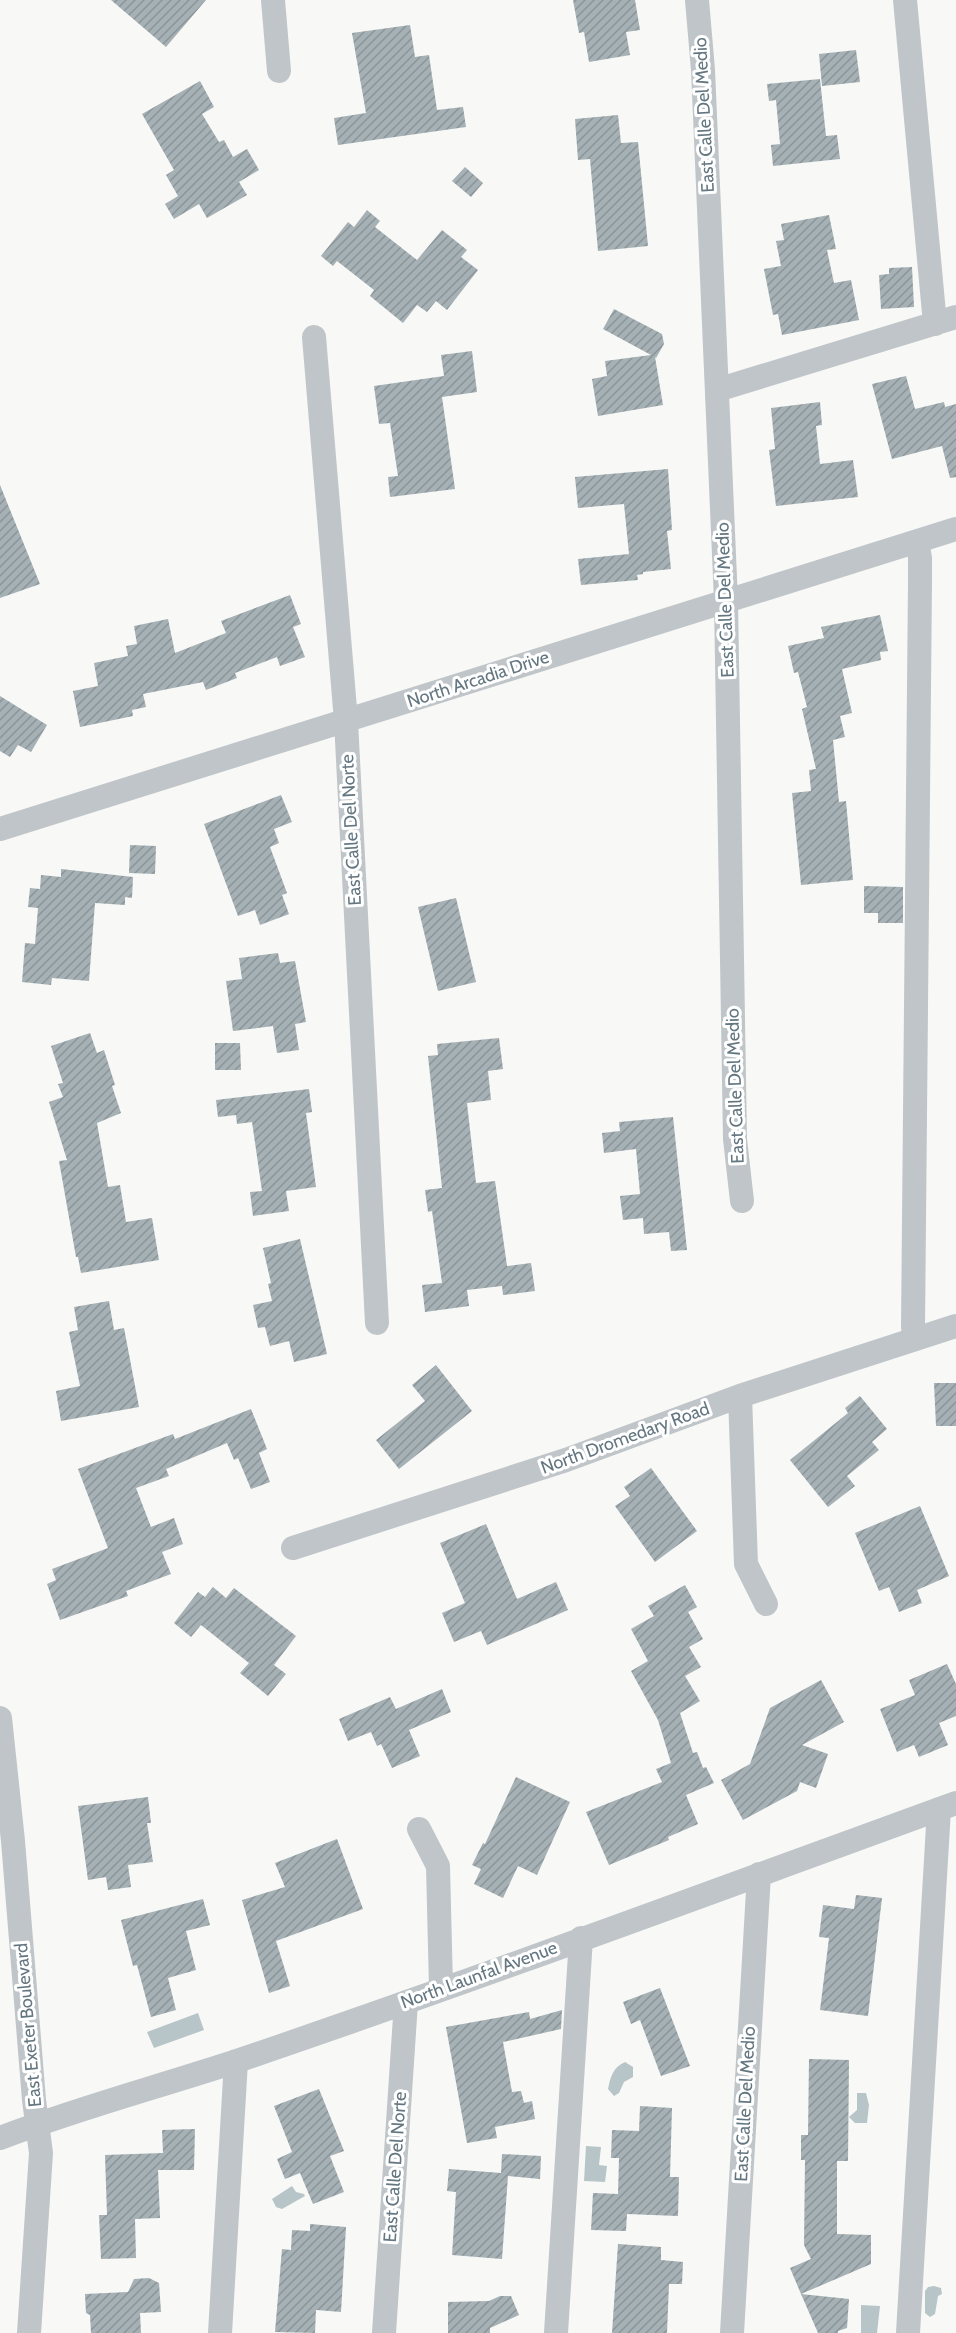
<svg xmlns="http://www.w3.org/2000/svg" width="956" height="2333" viewBox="0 0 956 2333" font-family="Cabin,sans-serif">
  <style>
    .water { fill: #b7c5c8 }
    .building { fill: url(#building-hatch) }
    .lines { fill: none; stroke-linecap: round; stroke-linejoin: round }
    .minor { stroke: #bfc5c8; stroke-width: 24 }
    .labels { text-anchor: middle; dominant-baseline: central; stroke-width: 6; stroke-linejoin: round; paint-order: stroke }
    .street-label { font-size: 18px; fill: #647781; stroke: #fff }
  </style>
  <defs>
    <pattern id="building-hatch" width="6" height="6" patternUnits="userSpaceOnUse" patternTransform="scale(1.5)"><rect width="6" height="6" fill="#a6b1b5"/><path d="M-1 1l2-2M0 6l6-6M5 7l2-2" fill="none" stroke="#8b9599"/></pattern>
  </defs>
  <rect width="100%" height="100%" fill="#f8f8f6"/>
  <!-- water -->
  <path class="water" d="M 198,2013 L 204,2030 L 154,2048 L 147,2032 Z
    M 625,2062 L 633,2067 L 633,2077 L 624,2082 L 619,2093 L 614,2096 L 608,2089 C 610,2078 613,2067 625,2062 Z
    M 857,2093 L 866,2093 L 869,2105 L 867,2123 L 855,2123 L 849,2117 L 857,2110 Z
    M 586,2146 L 601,2147 L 599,2165 L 607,2166 L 605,2182 L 584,2181 Z
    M 292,2186 L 296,2192 L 304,2194 L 305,2196 L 282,2209 L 276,2207 L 272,2199 Z
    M 934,2286 L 941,2288 L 942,2294 L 938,2296 L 935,2314 L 930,2317 L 925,2313 L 925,2291 L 928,2287 Z
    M 861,2305 L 880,2306 L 877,2333 L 861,2333 Z"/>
  <!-- building -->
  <path class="building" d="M 111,0 L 206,0 L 166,47 Z
    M 573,0 L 635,0 L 640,30 L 626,32 L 630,55 L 589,62 L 584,32 L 579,33 Z
    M 410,25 L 415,57 L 429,55 L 437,110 L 463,107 L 466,127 L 338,145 L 334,118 L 366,113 L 352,33 Z
    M 856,50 L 860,82 L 822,86 L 819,54 Z
    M 820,79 L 826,136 L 837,135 L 840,159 L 773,166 L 771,145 L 780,144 L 776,100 L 769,101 L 767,84 Z
    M 200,81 L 214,107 L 202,114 L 219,142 L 224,140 L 233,157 L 247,149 L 259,170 L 239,182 L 247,195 L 207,218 L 199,204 L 174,219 L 165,204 L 178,196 L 166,175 L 174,170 L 142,114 Z
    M 618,115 L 621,143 L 638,142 L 648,246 L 598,251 L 590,159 L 578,160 L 575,119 Z
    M 465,167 L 483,183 L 471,197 L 452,181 Z
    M 367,210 L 380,221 L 375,227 L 417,260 L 442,230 L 467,250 L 461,257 L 478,270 L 447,310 L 436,301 L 427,312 L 417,305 L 403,323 L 370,296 L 374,290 L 337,261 L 333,266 L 321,256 L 348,222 L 354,227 Z
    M 829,215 L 836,249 L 827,250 L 834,283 L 851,280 L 859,320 L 782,335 L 778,314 L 773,315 L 764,269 L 781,266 L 776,241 L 784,240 L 781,224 Z
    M 912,267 L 914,307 L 881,309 L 879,275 L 889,274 L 889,268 Z
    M 614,309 L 662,334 L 664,344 L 656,358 L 655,357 L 663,405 L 598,416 L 592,379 L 607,376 L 605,361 L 651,355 L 603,329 Z
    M 472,351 L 477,392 L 442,397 L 455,489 L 390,497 L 388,477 L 398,476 L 390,423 L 379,424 L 374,386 L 444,376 L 441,355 Z
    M 906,376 L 915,409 L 944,402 L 945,407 L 956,404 L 956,477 L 950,478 L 942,446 L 892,459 L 872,384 Z
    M 820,402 L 822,425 L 816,426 L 820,464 L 853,460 L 858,497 L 776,506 L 769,450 L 775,449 L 771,408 Z
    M 668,469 L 672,530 L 667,531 L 671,569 L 643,572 L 643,574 L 637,575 L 638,580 L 581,585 L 578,559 L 629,554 L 624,504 L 578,508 L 575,477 Z
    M 0,485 L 40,584 L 0,598 Z
    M 290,595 L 301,624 L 293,627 L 305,657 L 280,666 L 277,657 L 235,673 L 237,678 L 206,690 L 203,682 L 143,694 L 146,707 L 132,710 L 133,716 L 80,727 L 73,691 L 98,686 L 94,663 L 128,656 L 126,646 L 137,644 L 134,626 L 168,619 L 175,653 L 226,633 L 221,621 Z
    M 880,615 L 888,651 L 880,652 L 881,660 L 842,669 L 852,713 L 840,716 L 845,737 L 833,740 L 839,802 L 846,801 L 853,880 L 801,885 L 792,793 L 811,791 L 809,770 L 816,769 L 802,709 L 807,707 L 798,672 L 794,673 L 788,646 L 824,638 L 821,627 Z
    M 0,696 L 47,725 L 31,752 L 18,745 L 10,757 L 0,751 Z
    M 281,795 L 292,822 L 274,829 L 279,843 L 270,847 L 287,893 L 282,895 L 289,914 L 260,925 L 255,910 L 238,916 L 204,824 Z
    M 130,845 L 156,846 L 155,874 L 129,873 Z
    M 61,869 L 133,877 L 132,898 L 125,897 L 125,905 L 95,903 L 89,981 L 52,978 L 51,985 L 22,982 L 25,943 L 35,944 L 38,908 L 28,907 L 30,888 L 40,889 L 41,875 L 61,877 Z
    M 864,886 L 903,887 L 903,923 L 878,923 L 878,913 L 864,913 Z
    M 456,898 L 476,982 L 438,991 L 418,907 Z
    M 278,953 L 280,963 L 295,961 L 306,1022 L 295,1024 L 299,1050 L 277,1053 L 273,1026 L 233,1031 L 226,981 L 242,979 L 239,958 Z
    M 90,1033 L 97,1053 L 104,1050 L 115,1085 L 112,1086 L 121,1113 L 97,1123 L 108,1187 L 120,1185 L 126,1222 L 152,1218 L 159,1260 L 81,1273 L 78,1257 L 76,1257 L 59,1161 L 67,1160 L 49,1102 L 63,1097 L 58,1084 L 63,1083 L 51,1046 Z
    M 499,1038 L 503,1069 L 488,1071 L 491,1100 L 467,1103 L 476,1183 L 495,1181 L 507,1266 L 531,1263 L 535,1291 L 503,1295 L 502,1286 L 467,1290 L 469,1306 L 425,1312 L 422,1285 L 442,1283 L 432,1211 L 428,1212 L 425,1190 L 442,1188 L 428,1056 L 438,1055 L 437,1044 Z
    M 215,1043 L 240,1043 L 241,1070 L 215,1070 Z
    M 309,1089 L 312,1112 L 306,1113 L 316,1187 L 286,1191 L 289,1211 L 253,1216 L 250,1192 L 262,1191 L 252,1122 L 237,1124 L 236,1115 L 218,1117 L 216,1100 Z
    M 673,1117 L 687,1250 L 671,1251 L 669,1232 L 644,1234 L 643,1218 L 623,1220 L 620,1196 L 640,1194 L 636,1149 L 604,1153 L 602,1133 L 620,1131 L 619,1122 Z
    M 300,1239 L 327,1354 L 294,1362 L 289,1341 L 270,1346 L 265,1327 L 258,1328 L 253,1305 L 272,1301 L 268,1284 L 271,1283 L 263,1248 Z
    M 109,1301 L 114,1330 L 124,1328 L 139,1407 L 61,1421 L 56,1391 L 80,1386 L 69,1332 L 78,1330 L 74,1307 Z
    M 436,1365 L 472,1411 L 399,1469 L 376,1440 L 425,1401 L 412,1385 Z
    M 934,1383 L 956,1383 L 956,1426 L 936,1426 Z
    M 860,1396 L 887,1429 L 872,1442 L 879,1450 L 847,1476 L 855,1486 L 828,1507 L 790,1460 L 848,1413 L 845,1408 Z
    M 251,1409 L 267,1449 L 259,1453 L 270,1482 L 251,1489 L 238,1458 L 234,1460 L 227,1443 L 166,1469 L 169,1476 L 136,1488 L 151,1527 L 174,1518 L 183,1544 L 162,1552 L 171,1574 L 126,1591 L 128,1596 L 60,1620 L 47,1584 L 56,1580 L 52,1569 L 108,1548 L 78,1469 L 173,1434 L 175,1439 Z
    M 651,1468 L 697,1531 L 655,1562 L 615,1506 L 630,1496 L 624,1487 Z
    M 920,1506 L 949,1576 L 917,1590 L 922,1603 L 899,1612 L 889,1587 L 879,1591 L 855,1533 Z
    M 486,1524 L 517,1599 L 556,1582 L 568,1610 L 487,1645 L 481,1631 L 454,1642 L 442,1613 L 465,1603 L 440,1543 Z
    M 685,1585 L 697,1607 L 688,1612 L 703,1639 L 689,1647 L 701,1667 L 685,1676 L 700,1701 L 680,1713 L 693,1753 L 697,1752 L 703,1768 L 706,1767 L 714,1783 L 686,1795 L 698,1824 L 668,1837 L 669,1840 L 609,1865 L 586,1812 L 662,1782 L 656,1769 L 671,1763 L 658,1720 L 631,1671 L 648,1661 L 631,1629 L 654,1616 L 648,1606 Z
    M 213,1587 L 226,1598 L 234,1588 L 296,1636 L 274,1665 L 286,1674 L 268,1696 L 240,1673 L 249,1663 L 201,1625 L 191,1637 L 174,1623 L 198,1592 L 205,1597 Z
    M 947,1664 L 956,1684 L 956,1716 L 939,1723 L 948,1745 L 919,1757 L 914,1745 L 897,1752 L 880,1709 L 915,1695 L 909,1680 Z
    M 821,1680 L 844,1722 L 802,1745 L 828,1754 L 816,1788 L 800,1782 L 797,1791 L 743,1820 L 721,1780 L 750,1764 L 770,1708 Z
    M 442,1689 L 451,1712 L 409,1730 L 420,1756 L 392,1768 L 381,1744 L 377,1746 L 371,1732 L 348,1741 L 339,1719 L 390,1697 L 396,1709 Z
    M 516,1777 L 570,1802 L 537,1875 L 518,1866 L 503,1898 L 474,1884 L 481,1869 L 472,1865 L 483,1843 L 485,1844 Z
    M 148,1797 L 151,1823 L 147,1823 L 153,1862 L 128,1865 L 131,1887 L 108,1890 L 106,1877 L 88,1880 L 78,1806 Z
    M 337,1839 L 363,1909 L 276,1941 L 290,1986 L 269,1993 L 242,1900 L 285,1887 L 275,1863 Z
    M 856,1895 L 882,1898 L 868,2016 L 820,2010 L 829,1938 L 819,1937 L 823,1905 L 854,1909 Z
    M 203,1899 L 210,1925 L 186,1931 L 196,1970 L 168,1978 L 176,2010 L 151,2017 L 137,1965 L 133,1966 L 121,1920 Z
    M 660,1988 L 690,2066 L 661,2076 L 640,2020 L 631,2024 L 623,2002 Z
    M 562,2010 L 561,2029 L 503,2042 L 512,2092 L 521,2091 L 524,2103 L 532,2101 L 535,2119 L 495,2127 L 497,2138 L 467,2143 L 446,2027 L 529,2012 L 530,2019 Z
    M 809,2059 L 849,2060 L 848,2161 L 837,2161 L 837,2234 L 871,2235 L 871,2264 L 801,2294 L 790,2268 L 811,2259 L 804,2245 L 805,2160 L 801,2160 L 801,2135 L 808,2135 Z
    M 319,2089 L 344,2151 L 330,2156 L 344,2192 L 313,2204 L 300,2173 L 285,2179 L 277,2159 L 292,2152 L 274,2106 Z
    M 640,2106 L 672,2108 L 670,2177 L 679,2177 L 678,2216 L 627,2214 L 626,2231 L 591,2230 L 593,2193 L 618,2194 L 619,2158 L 611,2158 L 612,2130 L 639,2131 Z
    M 195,2129 L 194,2170 L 158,2170 L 160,2218 L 135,2219 L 136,2258 L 101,2259 L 99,2215 L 107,2215 L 105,2155 L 163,2153 L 162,2130 Z
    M 502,2154 L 541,2156 L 540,2179 L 508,2176 L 502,2259 L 452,2255 L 456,2192 L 447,2191 L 449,2169 L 501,2173 Z
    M 310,2224 L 346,2227 L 341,2312 L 316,2310 L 315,2333 L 275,2332 L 282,2249 L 291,2250 L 292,2230 L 310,2231 Z
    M 618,2244 L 661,2247 L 661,2260 L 683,2262 L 682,2284 L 669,2284 L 667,2333 L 612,2333 Z
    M 149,2278 L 159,2283 L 161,2312 L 140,2313 L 141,2333 L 91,2333 L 90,2315 L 86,2313 L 85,2294 L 128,2292 L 134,2279 Z
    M 801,2294 L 849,2299 L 847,2328 L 838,2331 L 838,2333 L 818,2333 Z
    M 500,2296 L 511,2296 L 519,2315 L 490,2328 L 490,2333 L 448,2333 L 448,2302 L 489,2301 Z"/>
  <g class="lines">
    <!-- minor -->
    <path class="minor" d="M 273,0 L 279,71
      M 697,0 L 703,70 L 726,601 L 735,1139 L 742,1201
      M 905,0 L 935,324
      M 314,337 L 346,721 L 377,1323
      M 717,390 L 956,317
      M 0,829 L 956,529
      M 915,1339 L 913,1327 L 920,582 L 920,558 L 917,541
      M 740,1396 L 746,1564 L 766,1604
      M 293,1548 L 566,1460 L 740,1396 L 956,1326
      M 0,1718 L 13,1841 L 34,2100 L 41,2153 L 29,2333
      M 419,1829 L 438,1866 L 441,1988
      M 0,2138 C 78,2108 158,2087 237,2061 C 478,1979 717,1890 956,1803
      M 220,2333 L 236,2061
      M 384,2333 L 406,2002
      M 556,2333 L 581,1938
      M 732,2333 L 759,1874
      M 908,2333 L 939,1809"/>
  </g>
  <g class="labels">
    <!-- street labels -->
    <g class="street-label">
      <text transform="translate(704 115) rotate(-93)">East Calle Del Medio</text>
      <text transform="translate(725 600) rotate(-92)">East Calle Del Medio</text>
      <text transform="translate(478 679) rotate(-18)">North Arcadia Drive</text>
      <text transform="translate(351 830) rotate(-93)">East Calle Del Norte</text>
      <text transform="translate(735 1086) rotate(-92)">East Calle Del Medio</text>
      <text transform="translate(625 1438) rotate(-20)">North Dromedary Road</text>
      <text transform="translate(479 1975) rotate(-20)">North Launfal Avenue</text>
      <text transform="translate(28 2025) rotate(-95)">East Exeter Boulevard</text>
      <text transform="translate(745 2104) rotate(-87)">East Calle Del Medio</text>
      <text transform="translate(395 2167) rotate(-86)">East Calle Del Norte</text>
    </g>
  </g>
</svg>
